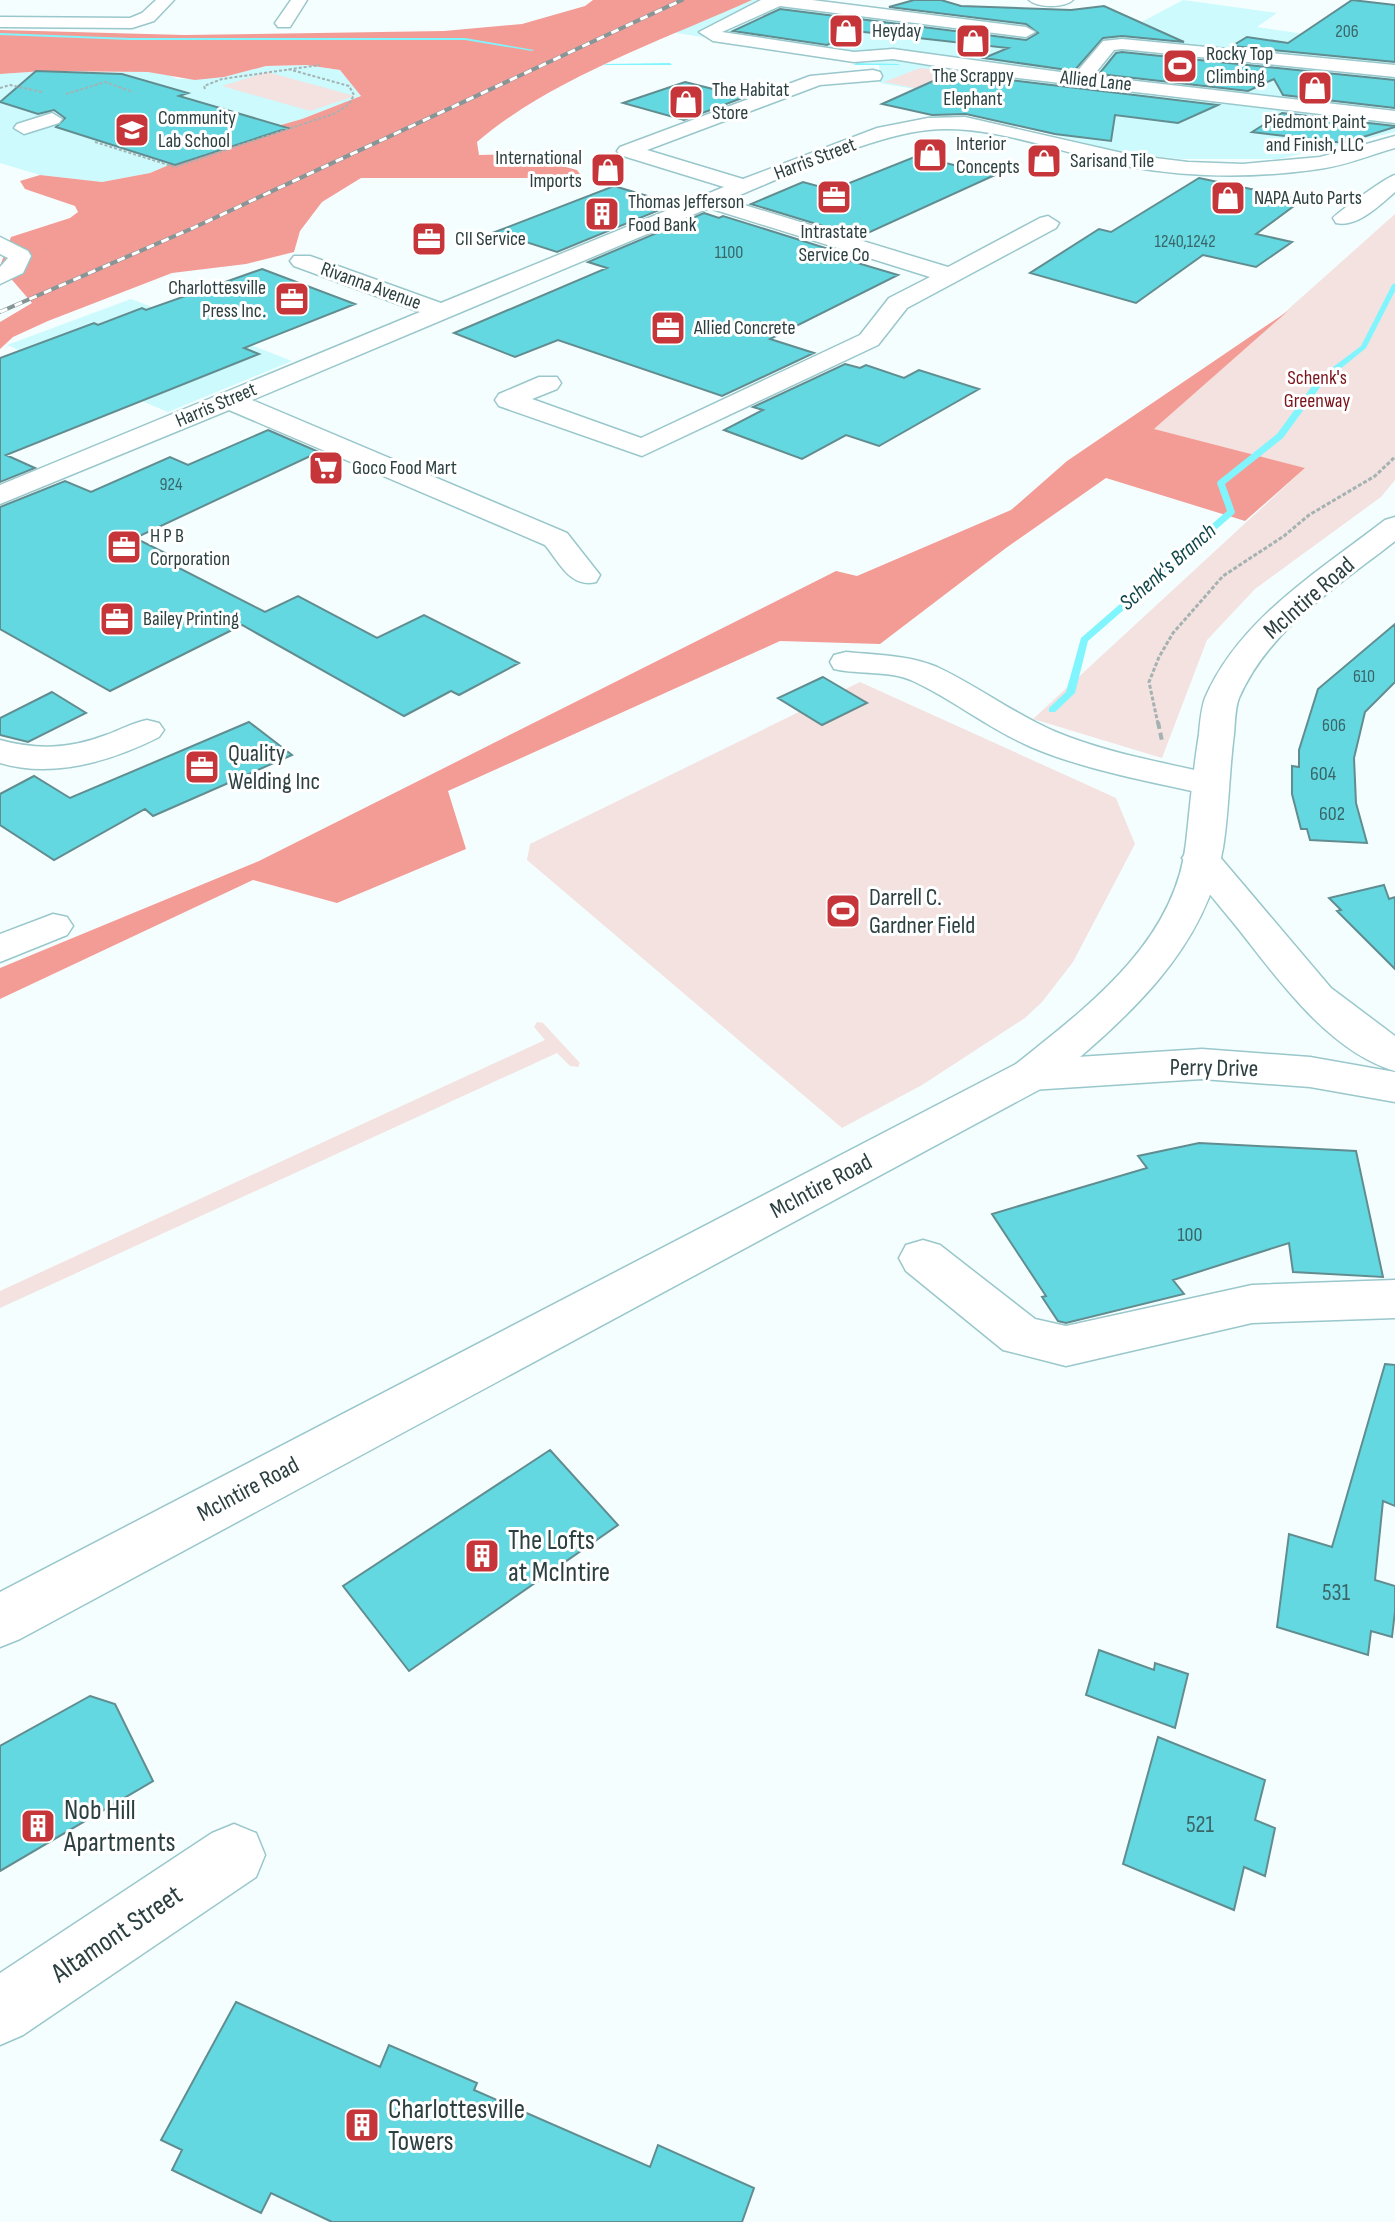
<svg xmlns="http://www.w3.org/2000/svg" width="1395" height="2222" viewBox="0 0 1395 2222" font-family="'Sofia Sans Condensed',sans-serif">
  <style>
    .built { fill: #ccfafd }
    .green { fill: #f3e2e0 }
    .forest { fill: #f39c96 }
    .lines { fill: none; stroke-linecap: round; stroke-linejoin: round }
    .stream { fill: #81f5fe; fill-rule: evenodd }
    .building { fill: #63d8e1; stroke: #618d90; stroke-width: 2 }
    .minor-casing { stroke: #99c7cb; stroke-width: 3 }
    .major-casing { stroke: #99c7cb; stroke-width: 3 }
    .path-far2 { stroke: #a5b2b2; stroke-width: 2; stroke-dasharray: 3 2; stroke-linecap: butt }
    .path-far1 { stroke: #a5b2b2; stroke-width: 3; stroke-dasharray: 4 2; stroke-linecap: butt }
    .path { stroke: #a5b2b2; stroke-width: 4; stroke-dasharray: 7 4; stroke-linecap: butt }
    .minor { fill: #fff; fill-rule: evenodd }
    .major { fill: #fff; fill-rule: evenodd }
    .rail-casing { stroke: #869595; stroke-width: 4 }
    .rail { stroke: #fff; stroke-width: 3; stroke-dasharray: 8; stroke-linecap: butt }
    .labels { text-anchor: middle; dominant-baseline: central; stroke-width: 6; stroke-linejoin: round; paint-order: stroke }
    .far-number-label { font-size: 18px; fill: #3a6669 }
    .far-poi-label { font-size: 20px; fill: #2d4041; stroke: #fff; text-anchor: start }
    .far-street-label { font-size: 20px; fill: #2d4041; stroke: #fff }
    .far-park-label { font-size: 20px; fill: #7a131a; stroke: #fff }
    .number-label { font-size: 20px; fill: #3a6669 }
    .far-water-label { font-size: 22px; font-style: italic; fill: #11474b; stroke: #fff }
    .street-label { font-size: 24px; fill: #2d4041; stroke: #fff }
    .poi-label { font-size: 24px; fill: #2d4041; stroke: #fff; text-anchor: start }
    .near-number-label { font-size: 24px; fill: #3a6669 }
    .near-poi-label { font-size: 28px; fill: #2d4041; stroke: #fff; text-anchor: start }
    .near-street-label { font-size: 28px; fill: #2d4041; stroke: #fff }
  </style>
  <rect width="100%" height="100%" fill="#f5fefe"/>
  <!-- built -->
  <path class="built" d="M 735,0 L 797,0 L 912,16 L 1136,25 L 1183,0 L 1277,13 L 1257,27 L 1395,47 L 1395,132 L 1279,159 L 1180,159 L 1120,152 L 997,120 L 948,95 L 880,83 L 879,64 L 670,32 Z
    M 306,65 L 340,70 L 361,96 L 302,119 L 225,141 L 150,173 L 102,182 L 40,175 L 0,163 L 0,74 L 44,71 L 148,72 L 164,73 L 178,79 L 224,77 L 266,66 Z
    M 131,299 L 292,361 L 168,412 L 7,345 Z"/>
  <!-- green -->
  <path class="green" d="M 920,68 L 967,73 L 946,94 L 884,82 Z
    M 267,72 L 355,96 L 310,111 L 222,86 Z
    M 1395,214 L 1395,480 L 1381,497 L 1255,589 L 1207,640 L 1162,758 L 1033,719 L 1305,468 L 1153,430 Z
    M 860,682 L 1116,798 L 1135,844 L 1073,962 L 1042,1002 L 1025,1018 L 922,1085 L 842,1128 L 527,860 L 530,844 Z
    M 537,1022 L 543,1023 L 580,1063 L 578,1067 L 570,1066 L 557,1053 L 0,1308 L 0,1291 L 545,1040 L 534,1027 Z"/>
  <!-- forest -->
  <path class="forest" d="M 593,0 L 752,0 C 663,40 550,79 477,142 L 479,155 L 517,154 L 577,170 L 580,174 L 559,178 L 361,178 L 322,202 L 300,231 L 294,252 L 246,264 L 172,273 L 48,321 L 13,337 L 0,349 L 0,322 L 32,303 L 0,266 L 11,237 L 70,218 L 78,212 L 75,206 L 25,189 L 20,181 L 40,175 L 102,182 L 150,173 L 225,141 L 302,119 L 361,96 L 340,70 L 306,65 L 266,66 L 224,77 L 195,80 L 148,72 L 44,71 L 0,74 L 0,30 L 184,35 L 444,31 L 522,24 L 585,6 Z
    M 1288,311 L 1154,429 L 1305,468 L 1245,521 L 1106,478 L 1006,548 L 880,644 L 780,641 L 448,791 L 466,849 L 337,903 L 253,880 L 0,999 L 0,968 L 259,861 L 836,571 L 857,576 L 1011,510 L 1067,461 Z"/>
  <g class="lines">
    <!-- stream -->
    <path class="stream" d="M 0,33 L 130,38 L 465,38 L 534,50 L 532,51 L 465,40 L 130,40 L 0,35 Z
      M 670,63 L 672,65 L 604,65 L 606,64 Z
      M 856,63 L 898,64 L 900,65 L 854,65 Z
      M 1395,283 L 1395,291 L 1366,348 L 1323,383 L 1283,438 L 1225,484 L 1235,512 L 1234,514 L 1088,641 L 1075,693 L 1055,712 L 1049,712 L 1049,708 L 1066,692 L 1081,638 L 1227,511 L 1217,483 L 1218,481 L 1277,434 L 1317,379 L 1361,346 L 1392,285 Z"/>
  </g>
  <!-- building -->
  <path class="building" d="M 914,0 L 941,0 L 961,6 L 1071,10 L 1104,6 L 1184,42 L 1122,36 L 1103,38 L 1074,71 L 984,58 L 1008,48 L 855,31 L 827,45 L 733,31 L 780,9 L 1026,40 L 1038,33 L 1026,24 L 889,7 Z
    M 1352,0 L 1395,5 L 1395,62 L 1232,46 L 1247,37 L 1288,43 Z
    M 1122,52 L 1395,80 L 1395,108 L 1283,95 L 1274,79 L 1248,91 L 1099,74 L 1116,53 Z
    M 36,71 L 122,74 L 188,93 L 179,96 L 288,128 L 175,165 L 56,127 L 65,118 L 54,110 L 38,114 L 0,102 Z
    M 953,72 L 985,77 L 1218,105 L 1178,123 L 1115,115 L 1111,141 L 1055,134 L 966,114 L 932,115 L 882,104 Z
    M 685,82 L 745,97 L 684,120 L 623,103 Z
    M 1282,113 L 1395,126 L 1395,127 L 1344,143 L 1252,132 Z
    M 917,156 L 995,175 L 859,237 L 751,204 L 803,182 L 832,190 Z
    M 1199,178 L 1302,200 L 1256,234 L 1292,242 L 1256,267 L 1203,255 L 1136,303 L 1030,273 L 1099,229 L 1111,232 Z
    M 614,186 L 674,204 L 557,252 L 495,232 Z
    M 704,213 L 719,218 L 723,216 L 832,250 L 824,253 L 898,275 L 770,339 L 814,353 L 722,396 L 558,340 L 515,357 L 454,333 L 607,268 L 588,262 Z
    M 262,269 L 355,304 L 244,348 L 259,354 L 6,455 L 35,468 L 0,482 L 0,358 L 94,323 L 98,325 L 142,308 L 146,310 Z
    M 845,364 L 860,368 L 866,365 L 904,378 L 919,370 L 979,389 L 879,446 L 846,435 L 802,459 L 724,430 L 763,410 L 753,407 Z
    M 268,430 L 319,452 L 135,538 L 181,561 L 173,565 L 265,612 L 298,596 L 377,638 L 424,615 L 519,663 L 459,695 L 451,691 L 404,716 L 242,625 L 110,691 L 0,629 L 0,507 L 65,481 L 91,492 L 170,457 L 188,465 Z
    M 1395,624 L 1395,682 L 1365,712 L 1354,758 L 1356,803 L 1367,843 L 1310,840 L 1307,829 L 1301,829 L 1292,794 L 1292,766 L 1299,767 L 1299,750 L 1318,689 Z
    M 823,677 L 867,703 L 822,725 L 778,698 Z
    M 52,692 L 86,713 L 28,742 L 0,735 L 0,718 Z
    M 249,722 L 292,755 L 153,816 L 145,809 L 54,860 L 0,825 L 0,794 L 34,776 L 70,798 Z
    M 1384,885 L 1389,899 L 1395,897 L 1395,969 L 1337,911 L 1341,910 L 1329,898 Z
    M 1199,1143 L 1356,1151 L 1383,1277 L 1293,1272 L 1289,1243 L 1173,1280 L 1184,1294 L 1066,1323 L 1058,1321 L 1042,1297 L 1046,1296 L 992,1214 L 1147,1168 L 1138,1156 Z
    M 1385,1364 L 1395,1365 L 1395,1506 L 1383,1501 L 1375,1580 L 1395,1586 L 1395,1611 L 1392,1637 L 1371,1631 L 1368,1655 L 1277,1627 L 1289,1534 L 1332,1547 Z
    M 550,1450 L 618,1525 L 409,1671 L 343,1586 Z
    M 1099,1650 L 1154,1670 L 1155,1663 L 1188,1674 L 1175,1728 L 1086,1695 Z
    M 90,1696 L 115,1704 L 153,1781 L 0,1871 L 0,1746 Z
    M 1158,1737 L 1265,1780 L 1255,1820 L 1275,1828 L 1265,1876 L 1244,1867 L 1234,1910 L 1123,1864 Z
    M 236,2002 L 380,2067 L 389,2045 L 477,2083 L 474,2090 L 650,2167 L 658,2145 L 754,2188 L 742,2222 L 332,2222 L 271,2193 L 261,2213 L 172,2170 L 182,2150 L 161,2140 Z"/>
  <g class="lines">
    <defs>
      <path id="minor" d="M 156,0 L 174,0 L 154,21 L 132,28 L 0,27 L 0,17 L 130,18 L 142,13 Z
        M 291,0 L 307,0 L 290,27 L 278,27 L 275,23 Z
        M 761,0 L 812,0 L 1026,27 L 1035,32 L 1026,37 L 780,6 L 722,32 L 854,52 L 893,49 L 1075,74 L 1103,41 L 1122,39 L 1395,65 L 1395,77 L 1122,49 L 1114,50 L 1093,76 L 1395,111 L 1395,123 L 985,74 L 893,59 L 854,62 L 713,41 L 699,32 Z
        M 1029,0 L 1073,0 C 1064,8 1038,8 1029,0 Z
        M 873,70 L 880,72 L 882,76 L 880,80 L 820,85 L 647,150 L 743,179 L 877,128 L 928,118 L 965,117 L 1131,155 L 1188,162 L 1243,164 L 1320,157 L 1395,136 L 1395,148 C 1370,155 1344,166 1319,169 C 1257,178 1193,178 1131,167 C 1066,156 994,123 928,130 C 870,136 784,177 728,200 L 948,267 L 1040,218 L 1048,216 L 1059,223 L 1056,228 L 907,308 L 878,345 L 642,456 L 499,406 L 495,400 L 499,394 L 539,377 L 557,377 L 561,383 L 557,389 L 532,399 L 641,438 L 860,335 L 889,298 L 930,277 L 709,208 L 252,400 L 567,533 L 600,575 L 596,582 C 570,588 560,563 545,545 L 229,410 L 0,504 L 0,485 L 420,312 L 294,266 L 290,261 L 294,256 L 310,256 L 441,303 L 724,187 L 620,155 L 617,151 L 620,147 L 810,76 Z
        M 52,113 L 62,119 L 59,123 L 24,134 L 14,128 L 17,124 Z
        M 1395,175 L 1395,192 C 1380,205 1357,228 1336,223 L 1333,218 C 1338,212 1388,176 1395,175 Z
        M 0,237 L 28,251 L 31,256 L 23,273 L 0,284 L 0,267 L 8,258 L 0,254 Z
        M 846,652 C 876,655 909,655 937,667 C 978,686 1014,714 1056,732 C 1109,754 1166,763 1222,776 L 1227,784 L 1222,792 L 1209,795 C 1149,781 1088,771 1031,747 C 989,729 954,700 913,681 C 889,670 860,675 834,669 L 830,662 L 834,655 Z
        M 147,720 L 159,723 L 164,730 L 159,737 C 112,761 52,779 0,763 L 0,740 C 37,750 69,749 106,735 C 120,730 132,723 147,720 Z
        M 1201,847 L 1214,850 L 1331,988 L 1395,1036 L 1395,1071 C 1330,1052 1280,982 1240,931 C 1221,907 1200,884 1182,858 L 1188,850 Z
        M 53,914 L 67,917 L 73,926 L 67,935 L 0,962 L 0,934 Z
        M 1202,1049 L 1310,1057 L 1395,1072 L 1395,1102 L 1310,1087 L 1202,1079 L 1031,1090 L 1016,1086 L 1009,1075 L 1016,1064 L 1031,1060 Z
        M 923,1240 L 940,1245 L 1035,1319 L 1066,1326 L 1252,1285 L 1395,1280 L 1395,1318 L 1252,1323 L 1066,1366 L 1003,1350 L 906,1271 L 899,1258 L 906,1245 Z
        M 234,1824 L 256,1833 L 265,1855 L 256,1877 L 23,2035 L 0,2045 L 0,1973 L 212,1833 Z"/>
      <path id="major" d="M 1395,517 L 1395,541 C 1338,586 1269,629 1239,698 C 1235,708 1235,723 1234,734 C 1229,772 1229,811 1223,848 C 1205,953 1123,1021 1046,1086 L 20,1639 L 0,1647 L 0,1592 L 1016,1064 C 1087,1007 1175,943 1186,843 C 1190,807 1193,771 1199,734 C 1200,723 1201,709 1205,698 C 1239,619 1319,571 1385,520 Z"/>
    </defs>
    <!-- minor casing -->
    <use href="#minor" class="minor-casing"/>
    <!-- major casing -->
    <use href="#major" class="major-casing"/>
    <!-- path-far2 -->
    <path class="path-far2" d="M 0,88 L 10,85 L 42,92
      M 205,89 L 204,86 L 222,79 L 320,65
      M 66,94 L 105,82 L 133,92
      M 95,142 L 175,167 L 336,113 L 349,104 L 354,95 L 349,86 L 288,69"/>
    <!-- path-far1 -->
    <path class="path-far1" d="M 1158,724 L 1149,682 L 1159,657 L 1173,633 L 1223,576 L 1284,536 L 1309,515 L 1375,476 L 1395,457"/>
    <!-- path -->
    <path class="path" d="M 1158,722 L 1162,741"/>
    <!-- minor -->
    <use href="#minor" class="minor"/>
    <!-- major -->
    <use href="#major" class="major"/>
    <defs>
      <path id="rail" d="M 0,312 L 193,228 L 682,0"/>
    </defs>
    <!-- rail casing -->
    <use href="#rail" class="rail-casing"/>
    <!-- rail -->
    <use href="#rail" class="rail"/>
  </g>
  <!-- icons -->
  <defs>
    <symbol id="shop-square" viewBox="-11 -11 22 22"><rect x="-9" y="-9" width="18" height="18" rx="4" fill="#c53539" stroke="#fff"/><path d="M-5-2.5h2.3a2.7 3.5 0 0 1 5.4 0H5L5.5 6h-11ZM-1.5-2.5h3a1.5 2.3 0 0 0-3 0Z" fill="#fff"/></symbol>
    <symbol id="stadium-square" viewBox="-11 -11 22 22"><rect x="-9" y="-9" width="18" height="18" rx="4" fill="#c53539" stroke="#fff"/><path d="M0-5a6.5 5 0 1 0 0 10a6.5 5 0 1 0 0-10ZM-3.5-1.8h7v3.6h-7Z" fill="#fff"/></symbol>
    <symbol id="school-square" viewBox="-11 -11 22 22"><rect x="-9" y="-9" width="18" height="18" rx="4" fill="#c53539" stroke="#fff"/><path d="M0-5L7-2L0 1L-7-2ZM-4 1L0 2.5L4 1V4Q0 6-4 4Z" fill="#fff"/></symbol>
    <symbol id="office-square" viewBox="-11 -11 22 22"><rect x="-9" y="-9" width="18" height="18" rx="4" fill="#c53539" stroke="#fff"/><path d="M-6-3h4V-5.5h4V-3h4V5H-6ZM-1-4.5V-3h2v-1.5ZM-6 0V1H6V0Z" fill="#fff"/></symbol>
    <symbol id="building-square" viewBox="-11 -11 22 22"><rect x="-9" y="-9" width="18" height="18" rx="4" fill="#c53539" stroke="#fff"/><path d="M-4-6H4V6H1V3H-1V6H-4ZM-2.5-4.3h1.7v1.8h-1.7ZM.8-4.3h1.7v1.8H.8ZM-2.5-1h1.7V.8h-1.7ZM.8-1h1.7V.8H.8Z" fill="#fff"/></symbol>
    <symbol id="supermarket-square" viewBox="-11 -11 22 22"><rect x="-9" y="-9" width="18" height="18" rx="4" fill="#c53539" stroke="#fff"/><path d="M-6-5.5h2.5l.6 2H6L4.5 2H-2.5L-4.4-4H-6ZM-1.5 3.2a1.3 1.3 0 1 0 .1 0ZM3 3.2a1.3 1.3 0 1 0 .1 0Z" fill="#fff"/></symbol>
  </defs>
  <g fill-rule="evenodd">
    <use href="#shop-square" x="826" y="11" width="40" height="40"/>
    <use href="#shop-square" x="953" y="21" width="40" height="40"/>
    <use href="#stadium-square" x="1160" y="46" width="40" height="40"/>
    <use href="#shop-square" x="1295" y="68" width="40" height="40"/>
    <use href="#shop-square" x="666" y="82" width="40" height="40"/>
    <use href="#school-square" x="112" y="110" width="40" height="40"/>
    <use href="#shop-square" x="910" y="135" width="40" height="40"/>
    <use href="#shop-square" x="1024" y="141" width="40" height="40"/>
    <use href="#shop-square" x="588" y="150" width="40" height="40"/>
    <use href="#office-square" x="814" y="177" width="40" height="40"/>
    <use href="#shop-square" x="1208" y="178" width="40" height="40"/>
    <use href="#building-square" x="582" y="194" width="40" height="40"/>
    <use href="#office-square" x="409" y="219" width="40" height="40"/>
    <use href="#office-square" x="272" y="279" width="40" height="40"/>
    <use href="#office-square" x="648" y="308" width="40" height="40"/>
    <use href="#supermarket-square" x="306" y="448" width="40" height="40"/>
    <use href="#office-square" x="104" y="527" width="40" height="40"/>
    <use href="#office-square" x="97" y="599" width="40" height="40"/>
    <use href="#office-square" x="182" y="747" width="40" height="40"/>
    <use href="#stadium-square" x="823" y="891" width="40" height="40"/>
    <use href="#building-square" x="462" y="1536" width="40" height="40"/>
    <use href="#building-square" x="18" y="1806" width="40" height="40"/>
    <use href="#building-square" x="342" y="2105" width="40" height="40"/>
  </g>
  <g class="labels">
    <!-- far-number labels -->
    <g class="far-number-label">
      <text x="1347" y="31">206</text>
      <text x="1185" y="241">1240,1242</text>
      <text x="729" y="252">1100</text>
      <text x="171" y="484">924</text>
      <text x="1364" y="676">610</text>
      <text x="1334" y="725">606</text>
    </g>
    <!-- far-poi labels -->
    <g class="far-poi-label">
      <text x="872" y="31">Heyday</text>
      <text x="1206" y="54">Rocky Top<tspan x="1206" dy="23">Climbing</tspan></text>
      <text x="973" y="76" text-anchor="middle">The Scrappy<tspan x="973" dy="23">Elephant</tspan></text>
      <text x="712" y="90">The Habitat<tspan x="712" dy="23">Store</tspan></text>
      <text x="158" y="118">Community<tspan x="158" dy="23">Lab School</tspan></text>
      <text x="1315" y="122" text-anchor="middle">Piedmont Paint<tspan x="1315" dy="23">and Finish, LLC</tspan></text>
      <text x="956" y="144">Interior<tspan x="956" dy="23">Concepts</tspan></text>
      <text x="582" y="158" text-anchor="end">International<tspan x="582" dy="23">Imports</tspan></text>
      <text x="1070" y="161">Sarisand Tile</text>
      <text x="1254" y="198">NAPA Auto Parts</text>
      <text x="628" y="202">Thomas Jefferson<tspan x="628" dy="23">Food Bank</tspan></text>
      <text x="834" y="232" text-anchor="middle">Intrastate<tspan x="834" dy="23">Service Co</tspan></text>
      <text x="455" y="239">CII Service</text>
      <text x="266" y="288" text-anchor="end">Charlottesville<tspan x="266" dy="23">Press Inc.</tspan></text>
      <text x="694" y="328">Allied Concrete</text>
      <text x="352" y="468">Goco Food Mart</text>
      <text x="150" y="536">H P B<tspan x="150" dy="23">Corporation</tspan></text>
      <text x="143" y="619">Bailey Printing</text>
    </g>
    <!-- far-street labels -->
    <g class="far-street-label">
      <text transform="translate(1096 81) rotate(6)">Allied Lane</text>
      <text transform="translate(815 159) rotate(-21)">Harris Street</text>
      <text transform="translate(371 286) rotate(20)">Rivanna Avenue</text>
      <text transform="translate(216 405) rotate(-23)">Harris Street</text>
    </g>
    <!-- far-park labels -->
    <g class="far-park-label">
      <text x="1317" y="378">Schenk's<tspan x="1317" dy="23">Greenway</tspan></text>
    </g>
    <!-- number labels -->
    <g class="number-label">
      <text x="1323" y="774">604</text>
      <text x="1332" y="814">602</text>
      <text x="1190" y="1235">100</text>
    </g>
    <!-- far-water labels -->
    <g class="far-water-label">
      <text transform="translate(1168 567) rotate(-41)">Schenk's Branch</text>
    </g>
    <!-- street labels -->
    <g class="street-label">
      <text transform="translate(1309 598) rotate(-41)">McIntire Road</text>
      <text transform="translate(1214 1068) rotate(1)">Perry Drive</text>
      <text transform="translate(821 1186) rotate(-28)">McIntire Road</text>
      <text transform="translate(248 1489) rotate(-28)">McIntire Road</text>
    </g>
    <!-- poi labels -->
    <g class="poi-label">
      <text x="228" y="753">Quality<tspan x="228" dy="28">Welding Inc</tspan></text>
      <text x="869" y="897">Darrell C.<tspan x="869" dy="28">Gardner Field</tspan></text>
    </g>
    <!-- near-number labels -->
    <g class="near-number-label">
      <text x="1336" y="1592">531</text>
      <text x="1200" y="1824">521</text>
    </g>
    <!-- near-poi labels -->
    <g class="near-poi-label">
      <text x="508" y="1540">The Lofts<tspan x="508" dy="32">at McIntire</tspan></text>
      <text x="64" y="1810">Nob Hill<tspan x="64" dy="32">Apartments</tspan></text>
      <text x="388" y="2109">Charlottesville<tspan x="388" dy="32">Towers</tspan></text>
    </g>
    <!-- near-street labels -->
    <g class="near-street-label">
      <text transform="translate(117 1934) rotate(-34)">Altamont Street</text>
    </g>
  </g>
</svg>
